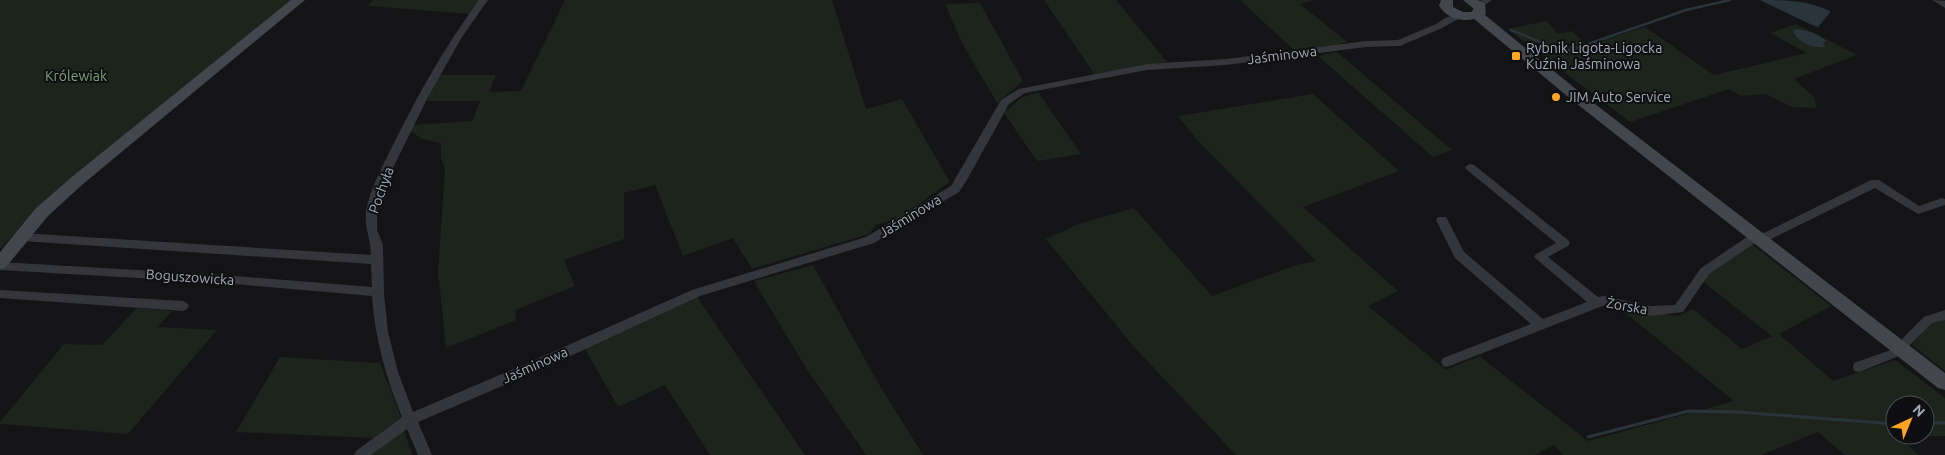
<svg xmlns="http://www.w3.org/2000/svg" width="1945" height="455" viewBox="0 0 1945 455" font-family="Ubuntu,sans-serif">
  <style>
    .green { fill: #1c241c; fill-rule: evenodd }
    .water { fill: #29343b }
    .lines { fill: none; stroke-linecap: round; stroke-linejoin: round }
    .stream-far1 { stroke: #29343b; stroke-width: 2.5 }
    .stream { stroke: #29343b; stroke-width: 3 }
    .street { fill: #35363b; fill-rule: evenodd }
    .secondary { fill: #43464c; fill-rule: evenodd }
    .poi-dot { fill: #ffa524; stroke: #0f0f11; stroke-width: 2 }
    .labels { text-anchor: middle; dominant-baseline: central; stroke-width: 4; stroke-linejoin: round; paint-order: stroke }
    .poi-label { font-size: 14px; fill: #a5acb7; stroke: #0f0f11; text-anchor: start }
    .street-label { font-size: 14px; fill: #a5acb7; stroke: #0f0f11 }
    .park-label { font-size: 14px; fill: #7ba47a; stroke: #0f0f11 }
  </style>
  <rect width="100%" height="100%" fill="#141416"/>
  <!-- green -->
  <path class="green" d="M 0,0 L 294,0 L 49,197 L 0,249 Z
    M 373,0 L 480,0 L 471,14 L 367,6 Z
    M 565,0 L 832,0 L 866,109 L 902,99 L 950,182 L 897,219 L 876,225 L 869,234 L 752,269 L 733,238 L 683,256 L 655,185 L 624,193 L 624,239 L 564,260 L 575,286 L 515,310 L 516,320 L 446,348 L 438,271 L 445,169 L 441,158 L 441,143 L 422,139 L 409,131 L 413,125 L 472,121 L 480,101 L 426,101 L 439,75 L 496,75 L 489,92 L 521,91 Z
    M 1044,0 L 1116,0 L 1167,62 L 1095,75 Z
    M 1240,0 L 1314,0 L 1300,4 L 1347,42 L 1326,47 L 1294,50 Z
    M 980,3 L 1023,81 L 997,103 L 962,43 L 945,4 Z
    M 1547,21 L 1558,34 L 1571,31 L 1588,45 L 1645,27 L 1714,75 L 1807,53 L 1770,33 L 1796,24 L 1857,55 L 1794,79 L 1814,97 L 1817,108 L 1792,107 L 1766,94 L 1741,96 L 1729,89 L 1630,122 L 1507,29 Z
    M 1337,52 L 1452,150 L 1433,157 L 1318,56 Z
    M 1038,92 L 1081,154 L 1037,161 L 1004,113 L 1021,98 Z
    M 1313,94 L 1399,171 L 1303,207 L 1398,291 L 1368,306 L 1446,370 L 1479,356 L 1588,441 L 1734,401 L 1618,307 L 1678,316 L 1693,309 L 1742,349 L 1772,336 L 1707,285 L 1701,277 L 1752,244 L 1831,306 L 1779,334 L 1833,381 L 1895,360 L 1945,398 L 1945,436 L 1899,437 L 1919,455 L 1845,455 L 1818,432 L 1761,455 L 1563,455 L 1554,445 L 1535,455 L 1236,455 L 1134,347 L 1046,239 L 1079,224 L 1134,208 L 1212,296 L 1296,265 L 1316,261 L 1198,141 L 1178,116 ZM 1895,405 L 1925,405 L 1925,435 L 1895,435 Z
    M 813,265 L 877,381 L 923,455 L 866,455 L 806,368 L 754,281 Z
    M 697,297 L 805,455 L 710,455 L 665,385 L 618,407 L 584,347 Z
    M 137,308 L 172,311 L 158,327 L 217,330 L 128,434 L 0,424 L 0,422 L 64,344 L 102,345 Z
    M 1945,320 L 1945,371 L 1912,345 L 1931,323 Z
    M 280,357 L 380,363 L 401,417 L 373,438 L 236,432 Z
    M 403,428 L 412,455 L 367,455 Z"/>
  <!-- water -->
  <path class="water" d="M 1760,0 C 1786,0 1807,0 1830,11 L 1830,13 L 1818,27 L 1814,26 Z
    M 1795,29 C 1806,30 1818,33 1826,41 L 1823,44 L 1825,47 C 1811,48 1800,43 1793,32 Z"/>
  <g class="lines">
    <!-- stream-far1 -->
    <path class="stream-far1" d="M 1511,30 L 1565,52 L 1686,10 L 1730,0"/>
    <!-- stream -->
    <path class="stream" d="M 1925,423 L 1945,423
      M 1588,437 L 1689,411 L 1738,412 L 1895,424"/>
    <!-- street -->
    <path class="street" d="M 479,0 L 488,0 L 462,37 L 428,97 L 387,180 L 377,212 L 377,230 L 383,245 L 384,294 L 388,332 L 398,372 L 413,412 L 530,362 L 692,290 L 866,237 L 951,186 L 1001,100 L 1019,89 L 1147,64 L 1226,59 L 1366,41 L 1398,40 L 1436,24 L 1445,18 L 1460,13 L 1464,16 L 1442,28 L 1400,46 L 1366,47 L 1226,65 L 1147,70 L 1025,93 L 1009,104 L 968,178 L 959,192 L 874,243 L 700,296 L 540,370 L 418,422 L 432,455 L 418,455 L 407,429 L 371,455 L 354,455 L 356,451 L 402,417 C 386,378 375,339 372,296 L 223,283 L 0,270 L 0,262 L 223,275 L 372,287 L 371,264 L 21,241 L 15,237 L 21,233 L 371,255 C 371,240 364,227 366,211 C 370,189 382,167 392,147 C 417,96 445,46 479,0 Z
      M 1482,0 L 1492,0 L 1481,8 L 1475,8 L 1475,4 Z
      M 1932,0 L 1945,1 L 1945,8 Z
      M 1470,164 L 1474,165 L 1568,240 L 1570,243 L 1568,246 L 1548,257 L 1598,297 L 1604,296 L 1651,306 L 1675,305 L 1701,268 L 1747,237 L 1764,233 L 1871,180 L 1879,180 L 1919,206 L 1942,198 L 1945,199 L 1945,205 L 1918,214 L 1875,188 L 1771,239 L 1755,243 L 1709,274 L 1683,312 L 1651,316 L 1605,305 L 1447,367 L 1443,366 L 1441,362 L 1443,358 L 1531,324 L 1455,258 L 1436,220 L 1438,217 L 1446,217 L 1464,252 L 1543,319 L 1587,302 L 1534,257 L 1536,254 L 1556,243 L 1466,169 L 1465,167 Z
      M 0,290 L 183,301 L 187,303 L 189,306 L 187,309 L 183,311 L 0,298 Z
      M 1945,310 L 1945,320 L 1932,323 L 1899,356 L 1859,372 L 1854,371 L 1853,367 L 1854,363 L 1891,350 L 1924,317 Z"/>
    <!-- secondary -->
    <path class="secondary" d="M 291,0 L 305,0 L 83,184 L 48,216 L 6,267 L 0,269 L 0,252 L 36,208 L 73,176 Z
      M 1441,0 L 1453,0 L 1453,7 L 1463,12 L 1471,12 L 1474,9 L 1463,0 L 1478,0 L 1485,4 L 1486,12 L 1485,15 L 1582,94 L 1945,373 L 1945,390 L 1938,388 L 1572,100 L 1474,19 C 1460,22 1447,18 1439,6 Z"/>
  </g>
  <!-- markers -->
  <g class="poi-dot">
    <rect x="1511" y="51" width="10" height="10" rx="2.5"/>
    <circle cx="1556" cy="97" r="5"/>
  </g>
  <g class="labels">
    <!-- poi labels -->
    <g class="poi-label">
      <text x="1526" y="48">Rybnik Ligota-Ligocka<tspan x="1526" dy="16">Kuźnia Jaśminowa</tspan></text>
      <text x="1566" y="97">JIM Auto Service</text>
    </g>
    <!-- street labels -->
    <g class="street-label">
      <text transform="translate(1282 55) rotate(-7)">Jaśminowa</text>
      <text transform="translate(381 190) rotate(-70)">Pochyła</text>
      <text transform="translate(910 216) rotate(-31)">Jaśminowa</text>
      <text transform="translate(190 277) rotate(4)">Boguszowicka</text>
      <text transform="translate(1627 306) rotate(10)">Żorska</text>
      <text transform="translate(535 365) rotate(-24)">Jaśminowa</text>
    </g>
    <!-- park labels -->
    <g class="park-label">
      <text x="76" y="76">Królewiak</text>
    </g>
  </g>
  <!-- north arrow -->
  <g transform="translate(1910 420) rotate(44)"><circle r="24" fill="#0f0f11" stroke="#4b4e53"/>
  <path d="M0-4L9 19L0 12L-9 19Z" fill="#ffa524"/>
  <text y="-8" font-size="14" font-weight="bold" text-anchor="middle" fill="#a5acb7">N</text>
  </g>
</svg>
